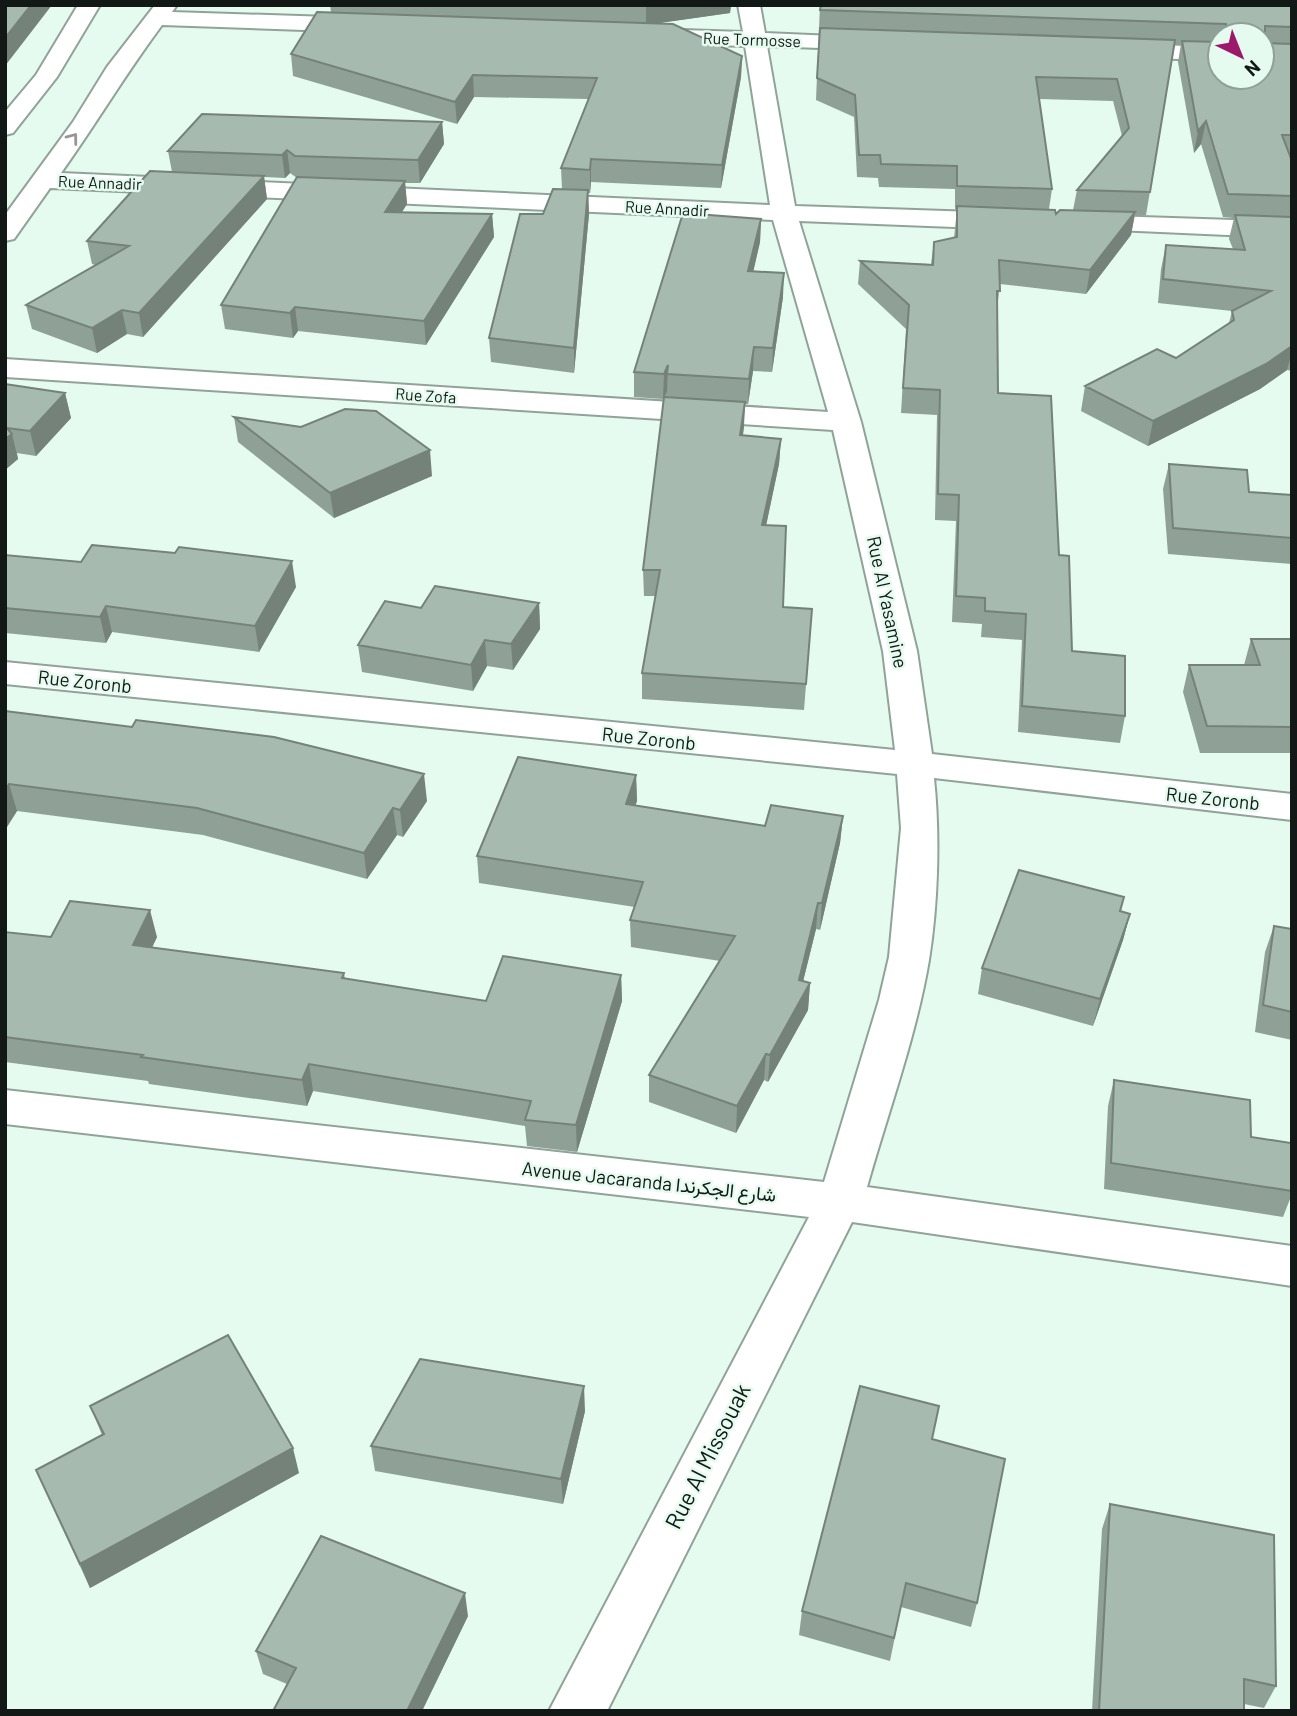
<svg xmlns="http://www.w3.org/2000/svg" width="1297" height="1716" viewBox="0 0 1297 1716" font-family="Barlow,Vazirmatn,sans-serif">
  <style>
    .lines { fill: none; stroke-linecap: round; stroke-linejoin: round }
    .minor-casing { stroke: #90a399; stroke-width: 4 }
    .minor { fill: #fff; fill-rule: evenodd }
    .wall { fill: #8fa096; fill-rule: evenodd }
    .shaded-wall { fill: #74827a }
    .building { fill: #a6baaf; stroke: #74827a; stroke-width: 2 }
    .oneway { stroke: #949796 }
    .labels { text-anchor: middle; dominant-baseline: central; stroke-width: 5; stroke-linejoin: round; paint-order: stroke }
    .far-street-label { font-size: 16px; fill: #111815; stroke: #e6fbf0 }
    .street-label { font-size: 19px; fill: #111815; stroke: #e6fbf0 }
    .near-street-label { font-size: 23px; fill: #111815; stroke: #e6fbf0 }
  </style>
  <rect width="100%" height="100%" fill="#e6fbf0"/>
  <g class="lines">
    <defs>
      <path id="minor" d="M 78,5 L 100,5 L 57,77 L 13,133 L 5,135 L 5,112 L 36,75 Z
        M 155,5 L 177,5 L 172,12 L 361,18 L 369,20 L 372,25 L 369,30 L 361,32 L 162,25 C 126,73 96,124 61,173 L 770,205 L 745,46 L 652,43 L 644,41 L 641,36 L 644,31 L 652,29 L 743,32 L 738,5 L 760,5 L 765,33 L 880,38 L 883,43 L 880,48 L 872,50 L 767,46 L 795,206 L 1006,213 L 1015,216 L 1019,221 L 1015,226 L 1006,229 L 799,221 L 861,422 L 917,651 L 932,754 L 1292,794 L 1292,820 L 934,778 C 940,834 938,904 929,960 C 916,1037 888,1112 867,1187 L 1292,1246 L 1292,1286 L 852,1222 L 607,1711 L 549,1711 L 809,1217 L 5,1124 L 5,1090 L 824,1182 L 879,1000 L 889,957 L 901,828 L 897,774 L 5,684 L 5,662 L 895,750 L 883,651 L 833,430 L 5,377 L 5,359 L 828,412 L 773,220 L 50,188 L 14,239 L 5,241 L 5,215 L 73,122 L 107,67 Z
        M 1121,44 L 1220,47 L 1220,61 L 1113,56 L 1110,51 L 1113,46 Z
        M 1080,215 L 1292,222 L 1292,238 L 1071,228 L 1067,223 L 1071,218 Z"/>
    </defs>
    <!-- minor casing -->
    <use href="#minor" class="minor-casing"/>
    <!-- minor -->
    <use href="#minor" class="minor"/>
  </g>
  <!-- wall -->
  <path class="wall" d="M 330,5 L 731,5 L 730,13 L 658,23 L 742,56 L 741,77 L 721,188 L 591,182 L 590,193 L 588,193 L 589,214 L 574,373 L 491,362 L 489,338 L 543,214 L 562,189 L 561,168 L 588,99 L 474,97 L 457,124 L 293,76 L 291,54 L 331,12 Z
    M 820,5 L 1292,5 L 1292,158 L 1290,157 L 1292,161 L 1292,371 L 1287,370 L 1260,389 L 1148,446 L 1081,411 L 1085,386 L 1176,358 L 1229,323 L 1232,311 L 1158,303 L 1161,269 L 1166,245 L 1233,249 L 1229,239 L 1234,218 L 1223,217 L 1201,144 L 1194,153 L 1178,62 L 1181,44 L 1175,44 L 1146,215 L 1135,215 L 1131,235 L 1086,294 L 1000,284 L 997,309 L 998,393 L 1059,555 L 1072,651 L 1125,716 L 1120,743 L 1018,732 L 1022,640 L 981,637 L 982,624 L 952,622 L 956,521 L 935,520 L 937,415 L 901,413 L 906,329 L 858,284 L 860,261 L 931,264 L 934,242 L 954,238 L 957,209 L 955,209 L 955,189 L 879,187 L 878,178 L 857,177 L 854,117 L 816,100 ZM 1220,35 L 1262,35 L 1220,77 ZM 1039,99 L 1113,101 L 1122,136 L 1077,190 L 1073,210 L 1056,214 L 1049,209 L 1052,189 Z
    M 442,122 L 444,144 L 420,183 L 405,183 L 407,204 L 402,212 L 492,214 L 494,237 L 426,345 L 298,331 L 293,338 L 225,329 L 221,305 L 297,178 L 290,173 L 285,178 L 264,177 L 267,199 L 143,337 L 127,334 L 97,353 L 32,329 L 26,305 L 95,265 L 92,264 L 87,241 L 172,172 L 168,151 Z
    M 761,219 L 760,242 L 753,271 L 783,297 L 772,372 L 753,371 L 748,404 L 745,404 L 743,436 L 781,439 L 779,464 L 766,525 L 783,607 L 812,609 L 804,710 L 642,699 L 642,673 L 655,596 L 644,596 L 643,570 L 664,397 L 663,399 L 634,397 L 634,372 Z
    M 5,384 L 65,393 L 71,418 L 36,456 L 17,453 L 18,459 L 5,470 Z
    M 234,417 L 432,476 L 334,518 L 238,442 Z
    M 1169,464 L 1249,492 L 1292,495 L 1292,564 L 1168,554 L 1163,489 Z
    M 5,555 L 296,587 L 259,652 L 112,632 L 106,643 L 5,633 Z
    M 539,603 L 540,629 L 513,670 L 487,666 L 473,691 L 362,672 L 358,645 L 421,608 Z
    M 1251,639 L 1292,639 L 1292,753 L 1200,753 L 1183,692 L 1189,665 L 1244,665 Z
    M 5,711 L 427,801 L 403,837 L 397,835 L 367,879 L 203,835 L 17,811 L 5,830 Z
    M 636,775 L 637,801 L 635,805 L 765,826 L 843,816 L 840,843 L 820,930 L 816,929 L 803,981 L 810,983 L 808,1010 L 768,1082 L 764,1080 L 736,1133 L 649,1102 L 649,1075 L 720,961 L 631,947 L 630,920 L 635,907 L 479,883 L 477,856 Z
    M 1124,897 L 1121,911 L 1130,914 L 1123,940 L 1093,1026 L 978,994 L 982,968 Z
    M 1274,926 L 1292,929 L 1292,1040 L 1255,1032 L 1265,952 Z
    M 5,932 L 51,937 L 157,937 L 152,948 L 344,973 L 345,979 L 486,1001 L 621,975 L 622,1001 L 577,1152 L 527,1146 L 525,1126 L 313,1091 L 307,1106 L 149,1084 L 148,1081 L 5,1062 Z
    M 1114,1080 L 1292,1165 L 1292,1194 L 1283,1217 L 1104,1189 L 1108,1106 Z
    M 90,1406 L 299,1473 L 90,1588 L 36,1470 L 102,1435 Z
    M 585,1411 L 563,1504 L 375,1471 L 371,1446 Z
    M 932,1439 L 977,1603 L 971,1627 L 901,1607 L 890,1661 L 799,1635 L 802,1611 Z
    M 1110,1504 L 1276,1686 L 1264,1708 L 1244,1704 L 1244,1711 L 1092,1711 L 1102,1529 Z
    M 468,1616 L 422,1711 L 273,1711 L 287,1684 L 263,1674 L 256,1651 Z"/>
  <!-- shaded-wall -->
  <path class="shaded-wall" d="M 31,5 L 52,5 L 5,66 L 5,38 Z
    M 646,5 L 731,5 L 730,13 L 646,25 Z
    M 742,56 L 741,77 L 721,188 L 722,165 Z
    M 473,75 L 474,97 L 457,124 L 455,102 Z
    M 1206,121 L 1201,144 L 1194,153 L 1198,131 Z
    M 442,122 L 444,144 L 420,183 L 418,160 Z
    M 287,150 L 290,173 L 285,178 L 282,155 Z
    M 591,159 L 591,182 L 590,193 L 590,170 Z
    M 264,176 L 267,199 L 143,337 L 139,313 Z
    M 405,181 L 407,204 L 387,235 L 385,212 Z
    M 588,190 L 589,214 L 574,373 L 574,348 Z
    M 1135,212 L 1131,235 L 1086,294 L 1090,270 Z
    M 492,214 L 494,237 L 426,345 L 424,321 Z
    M 761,219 L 760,242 L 748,295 L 748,271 Z
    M 784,273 L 783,297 L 772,372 L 773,348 Z
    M 295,307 L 298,331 L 293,338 L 290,313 Z
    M 122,310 L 127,334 L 97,353 L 92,328 Z
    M 1292,346 L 1292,352 L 1287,370 L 1260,389 L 1148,446 L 1153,421 Z
    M 754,347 L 753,371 L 748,404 L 749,379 Z
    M 668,365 L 667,392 L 663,399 L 664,374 Z
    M 65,393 L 71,418 L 36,456 L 30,431 Z
    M 745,402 L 744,427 L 739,461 L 740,435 Z
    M 12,434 L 18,459 L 5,470 L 5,439 Z
    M 781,439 L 779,464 L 761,550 L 762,525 Z
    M 430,450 L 432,476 L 334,518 L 330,493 Z
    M 292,561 L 296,587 L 259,652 L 255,626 Z
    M 539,603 L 540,629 L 513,670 L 511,644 Z
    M 106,606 L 112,632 L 106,643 L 100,617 Z
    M 485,640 L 487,666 L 473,691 L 471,665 Z
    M 424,774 L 427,801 L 403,837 L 400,810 Z
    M 636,775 L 637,801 L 627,830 L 626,804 Z
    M 9,784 L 17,811 L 5,830 L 5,791 Z
    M 393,808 L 397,835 L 367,879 L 364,853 Z
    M 843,816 L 840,843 L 820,930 L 822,903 Z
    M 818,903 L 816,929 L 797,1006 L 810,983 L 808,1010 L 768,1082 L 770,1055 L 799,980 Z
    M 150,910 L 157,937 L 140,972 L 133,945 Z
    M 1130,914 L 1123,940 L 1093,1026 L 1100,999 Z
    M 621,975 L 622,1001 L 577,1152 L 576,1125 Z
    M 766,1054 L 764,1080 L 736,1133 L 737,1106 Z
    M 309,1064 L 313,1091 L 307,1106 L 302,1080 Z
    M 584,1386 L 585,1411 L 563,1504 L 561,1479 Z
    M 293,1448 L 299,1473 L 90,1588 L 80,1564 Z
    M 465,1593 L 468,1616 L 422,1711 L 407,1711 Z"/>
  <!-- building -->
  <path class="building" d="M 5,5 L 31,5 L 5,38 Z
    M 821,5 L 1292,5 L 1292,27 L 1265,26 L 1265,43 L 1292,44 L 1292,135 L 1282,135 L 1292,161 L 1292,196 L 1228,194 L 1206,121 L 1198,131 L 1182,41 L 1220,42 L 1220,77 L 1262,77 L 1262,35 L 1227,35 L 1226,24 L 820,10 Z
    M 317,12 L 673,24 L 742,56 L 722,165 L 591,159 L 590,170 L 561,168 L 597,78 L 473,75 L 455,102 L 291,54 Z
    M 820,28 L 1175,40 L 1150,192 L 1077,190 L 1129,128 L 1117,79 L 1036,77 L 1052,189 L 957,186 L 957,166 L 881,164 L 880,155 L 859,155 L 855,95 L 817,78 Z
    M 202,114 L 442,122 L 418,160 L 295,156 L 287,150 L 282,155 L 168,151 Z
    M 150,171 L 264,176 L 139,313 L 122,310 L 92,328 L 26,305 L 129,246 L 87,241 Z
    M 297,177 L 405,181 L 385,212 L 492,214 L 424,321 L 295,307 L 290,313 L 221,305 Z
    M 553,189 L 588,190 L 574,348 L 489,338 L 520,214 L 543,214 Z
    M 957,206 L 1055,210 L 1056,214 L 1060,210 L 1135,212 L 1090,270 L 999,260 L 1000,291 L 997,291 L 998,393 L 1051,396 L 1059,555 L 1069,556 L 1072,651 L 1125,656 L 1125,716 L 1022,706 L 1026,614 L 985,611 L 985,598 L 956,596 L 959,495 L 938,494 L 940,390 L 903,388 L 909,305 L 860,261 L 933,265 L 934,242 L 957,237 Z
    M 683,213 L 761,219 L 748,271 L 784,273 L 773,348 L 754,347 L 749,379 L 667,374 L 668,365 L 664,374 L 634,372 Z
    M 1235,215 L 1292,217 L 1292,346 L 1266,364 L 1153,421 L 1085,386 L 1157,349 L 1176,358 L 1234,320 L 1232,311 L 1271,291 L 1163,279 L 1166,245 L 1245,250 Z
    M 5,384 L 65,393 L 30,431 L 7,428 L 12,434 L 5,439 Z
    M 664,397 L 745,402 L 740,435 L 781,439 L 762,525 L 786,526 L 783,607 L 812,609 L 806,684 L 642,673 L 660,570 L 643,570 Z
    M 345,409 L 376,411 L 430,450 L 330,493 L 234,417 L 301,427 Z
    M 1169,464 L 1247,470 L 1249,492 L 1292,495 L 1292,538 L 1173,528 Z
    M 92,545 L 175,553 L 179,547 L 292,561 L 255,626 L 106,606 L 100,617 L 5,608 L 5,555 L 81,562 Z
    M 435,586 L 539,603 L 511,644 L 485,640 L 471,665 L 358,645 L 385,601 L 421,608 Z
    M 1251,639 L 1292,639 L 1292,727 L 1207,726 L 1189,665 L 1260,665 Z
    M 5,711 L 132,727 L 136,720 L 274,737 L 424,774 L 400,810 L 393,808 L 364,853 L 197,808 L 9,784 L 5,791 Z
    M 518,757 L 636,775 L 626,804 L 765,826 L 771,805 L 843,816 L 822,903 L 818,903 L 799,980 L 810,983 L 770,1055 L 766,1054 L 737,1106 L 649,1075 L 735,936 L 630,920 L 643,882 L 477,856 Z
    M 1019,870 L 1124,897 L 1120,911 L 1130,914 L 1100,999 L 982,968 Z
    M 70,901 L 150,910 L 133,945 L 344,973 L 342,978 L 486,1001 L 503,956 L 621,975 L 576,1125 L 525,1120 L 531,1101 L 309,1064 L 302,1080 L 141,1057 L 143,1055 L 5,1037 L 5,932 L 51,937 Z
    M 1274,926 L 1292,929 L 1292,1012 L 1263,1005 Z
    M 1114,1080 L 1250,1100 L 1251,1137 L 1291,1143 L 1292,1191 L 1111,1163 Z
    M 228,1335 L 293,1448 L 80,1564 L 36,1470 L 104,1434 L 90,1406 Z
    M 420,1359 L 584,1386 L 561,1479 L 371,1446 Z
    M 860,1386 L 939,1406 L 932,1439 L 1005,1459 L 977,1603 L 906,1583 L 894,1638 L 802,1611 Z
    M 1110,1504 L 1274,1535 L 1276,1686 L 1244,1679 L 1244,1711 L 1099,1711 Z
    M 321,1536 L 465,1593 L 407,1711 L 273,1711 L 296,1668 L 256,1651 Z"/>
  <!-- one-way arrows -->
  <defs><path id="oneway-chevron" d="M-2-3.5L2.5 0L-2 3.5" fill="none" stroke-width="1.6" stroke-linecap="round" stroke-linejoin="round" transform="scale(1.75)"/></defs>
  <use class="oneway" href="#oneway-chevron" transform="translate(73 138) rotate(-53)"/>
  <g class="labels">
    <!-- far-street labels -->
    <g class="far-street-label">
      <text transform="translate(752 39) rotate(2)">Rue Tormosse</text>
      <text transform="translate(100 182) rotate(2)">Rue Annadir</text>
      <text transform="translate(667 208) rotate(3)">Rue Annadir</text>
      <text transform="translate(426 395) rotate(4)">Rue Zofa</text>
    </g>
    <!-- street labels -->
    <g class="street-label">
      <text transform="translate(888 602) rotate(78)">Rue Al Yasamine</text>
      <text transform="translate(85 681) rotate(6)">Rue Zoronb</text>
      <text transform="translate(649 738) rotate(6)">Rue Zoronb</text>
      <text transform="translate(1213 798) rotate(6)">Rue Zoronb</text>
      <text transform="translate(649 1181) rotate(6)">Avenue Jacaranda شارع الجكرندا</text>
    </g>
    <!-- near-street labels -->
    <g class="near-street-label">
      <text transform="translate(707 1456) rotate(-63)">Rue Al Missouak</text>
    </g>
  </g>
  <!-- border -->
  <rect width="1297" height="1716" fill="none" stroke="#111815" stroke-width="14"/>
  <!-- north arrow -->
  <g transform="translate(1241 56) rotate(137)"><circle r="33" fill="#e6fbf0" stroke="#91a098" stroke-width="2"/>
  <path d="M0-5L12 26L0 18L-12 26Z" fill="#9c186a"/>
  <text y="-10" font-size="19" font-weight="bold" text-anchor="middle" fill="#111815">N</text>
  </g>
</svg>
